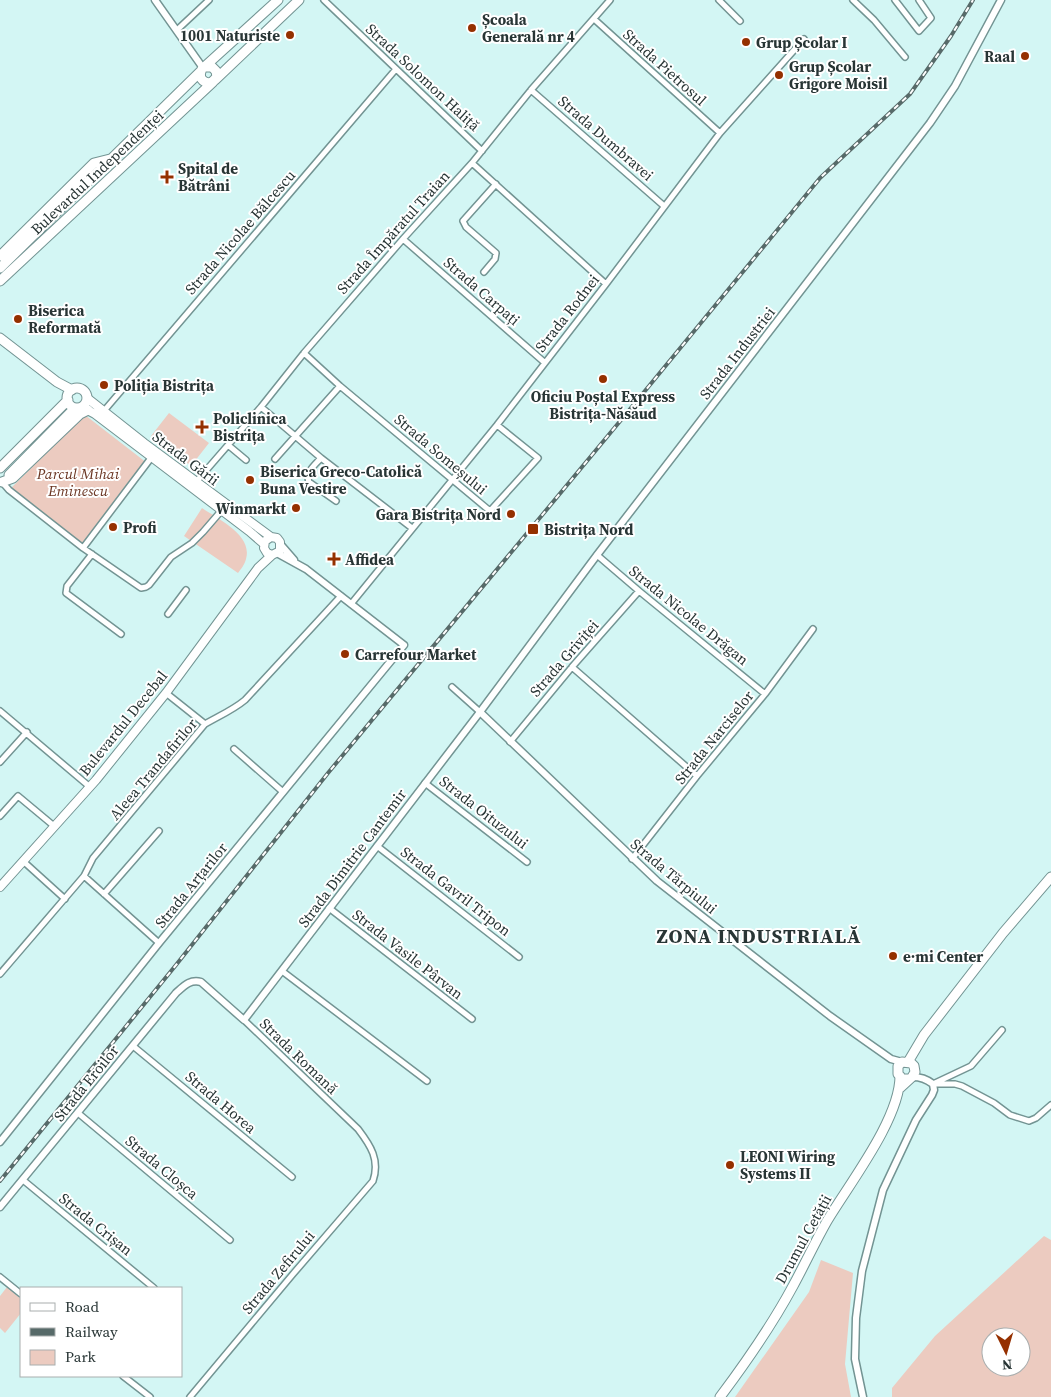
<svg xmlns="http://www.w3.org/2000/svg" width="1051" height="1397" viewBox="0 0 1051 1397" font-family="'Source Serif 4',serif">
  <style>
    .green { fill: #eccbc0; fill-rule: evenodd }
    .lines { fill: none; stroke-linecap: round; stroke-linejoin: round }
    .minor-casing { stroke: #739493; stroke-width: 8 }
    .tertiary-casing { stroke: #739493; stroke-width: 9 }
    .secondary-casing { stroke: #739493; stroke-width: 10 }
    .primary-casing { stroke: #739493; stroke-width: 11 }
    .trunk-casing { stroke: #739493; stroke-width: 11 }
    .minor { stroke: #fff; stroke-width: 5 }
    .tertiary { stroke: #fff; stroke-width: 6 }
    .secondary { stroke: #fff; stroke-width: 8 }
    .primary { stroke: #fff; stroke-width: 9 }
    .trunk { stroke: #fff; stroke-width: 9 }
    .rail-casing { stroke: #576a69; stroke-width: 4 }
    .rail { stroke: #fff; stroke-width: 2; stroke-dasharray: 5.5; stroke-linecap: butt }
    .poi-dot { fill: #953000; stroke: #fff; stroke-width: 2 }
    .labels { text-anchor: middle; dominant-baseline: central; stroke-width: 4; stroke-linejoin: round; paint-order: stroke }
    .poi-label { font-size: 15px; font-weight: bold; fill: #283535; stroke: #fff; text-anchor: start }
    .street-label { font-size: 15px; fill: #283535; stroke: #fff }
    .park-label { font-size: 15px; font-style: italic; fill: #6b3623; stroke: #fff }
    .district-label { font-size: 20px; font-weight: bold; letter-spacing: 1px; fill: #283535; stroke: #fff }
  </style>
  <rect width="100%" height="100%" fill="#d3f6f4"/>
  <!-- green -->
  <path class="green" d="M 169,413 L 209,443 L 191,466 L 151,436 Z
    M 85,415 L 147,463 L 83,548 L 9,490 Z
    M 202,508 C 218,519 253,535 246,559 C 245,564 241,569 238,573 L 184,536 Z
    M 1044,1236 L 1051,1240 L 1051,1397 L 892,1397 L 892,1388 L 935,1336 ZM 991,1337 L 1021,1337 L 1021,1367 L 991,1367 Z
    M 821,1260 L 853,1273 L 845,1364 L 851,1397 L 735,1397 L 809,1292 Z
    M 7,1287 L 21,1299 L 21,1313 L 5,1333 L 0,1328 L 0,1296 Z"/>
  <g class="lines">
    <defs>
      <path id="minor" d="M 324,0 L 482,151
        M 719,0 L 740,21
        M 853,0 L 874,20 L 905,57
        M 895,0 L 919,31 L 931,18 L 919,0
        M 594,19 L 720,133
        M 177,30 L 209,0
        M 531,90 L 664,206
        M 472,163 L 606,284
        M 403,239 L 544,362
        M 484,272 L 495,259 L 496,253 L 466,227 L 463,221 L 496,184
        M 304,353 L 340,386 L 490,511 L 538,458 L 497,425
        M 261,407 L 321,458 L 412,528
        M 103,412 L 396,69
        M 228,445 L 246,460
        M 321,458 C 315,465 305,472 309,482 L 336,501
        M 275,459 L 340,386
        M 2,482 L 9,490 L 83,548 L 141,588 L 146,587 L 149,585 L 171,557 L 192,543 L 203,532 L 222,510
        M 196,482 L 261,407 L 304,353 L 403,239 L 472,163 L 531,90 L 610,0
        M 83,548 L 151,458
        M 92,554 L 67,586 L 66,593 L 121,634
        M 597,555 L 639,591 L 765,694
        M 351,604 L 497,425 L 606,284 L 720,133 L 804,39
        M 168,614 L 186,590
        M 572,667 L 697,776
        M 452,687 L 480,712
        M 166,693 L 205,724
        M 0,711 L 90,787
        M 510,742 L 572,667 L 639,591
        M 234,749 L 283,792
        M 0,762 L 27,732
        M 425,783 L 527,862
        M 0,816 L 18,796 L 54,826
        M 377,846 L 519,957
        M 632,859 L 697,776 L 765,694 L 813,629
        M 23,861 L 65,899
        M 84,876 L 159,943
        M 104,894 L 159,831
        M 329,908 L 472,1019
        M 282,971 L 427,1081
        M 0,974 L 84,876 L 93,858 L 205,724 C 219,716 233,710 245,700 L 341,596
        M 133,1046 L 292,1177
        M 935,1083 L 971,1066 L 1002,1030
        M 933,1084 L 955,1084 L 962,1086 L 994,1103 L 1010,1115 L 1029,1121 L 1036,1118 L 1051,1105
        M 78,1113 L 230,1240
        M 23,1180 L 154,1288
        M 0,1277 L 21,1294
        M 123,1376 L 150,1397
        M 190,1397 L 293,1274 L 373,1181 C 380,1160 371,1146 358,1129 L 244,1020"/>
      <path id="tertiary" d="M 155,0 L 203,68
        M 281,545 L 294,560
        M 480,712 L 657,881 L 830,1016 L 891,1059 L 902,1062
        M 0,1142 L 159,943 L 404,645 L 306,569 L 277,553
        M 0,1207 L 176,993 C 184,986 190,979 201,982 L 244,1020 L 480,712 L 597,555 L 930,123 L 955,86 L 1001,0
        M 863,1397 L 855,1359 L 856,1318 L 862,1271 L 883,1190 L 916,1120 L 932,1095 L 934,1090 L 933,1084 C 926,1079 921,1077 912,1077"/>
      <path id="secondary" d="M 87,398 L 144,443 L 271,537
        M 82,407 L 95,414 L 249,531 L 264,544
        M 0,887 L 96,780 L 166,693 L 258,568 L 272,555 L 280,551 L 280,542 L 277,538 L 271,537 L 265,541 L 264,548 L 267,553 L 272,555"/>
      <path id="primary" d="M 205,67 L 212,67 L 216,71 L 217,77 L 211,83 C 202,83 198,77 202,69 L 278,0
        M 215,80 L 299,0
        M 0,256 L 94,163 L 110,159
        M 0,268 L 201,71
        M 0,281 L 213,82
        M 0,338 L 57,382 L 72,390
        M67 398a10 10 0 1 1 20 0a10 10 0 1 1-20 0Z
        M 0,468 L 68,400
        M 9,475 L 75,408
        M 2,482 L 13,478 L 80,414 L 88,410"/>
      <path id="trunk" d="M 908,1062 L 924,1035 L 1003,933 L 1051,877
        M 900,1088 L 912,1077 L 915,1072 L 914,1066 L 911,1063 L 902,1062 L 898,1066 L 898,1074 L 902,1079 L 909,1079
        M 720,1397 C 747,1361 772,1325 793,1286 C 805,1264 815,1242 827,1221 C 849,1184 900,1119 900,1076"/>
    </defs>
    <!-- minor casing -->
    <use href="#minor" class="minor-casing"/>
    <!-- tertiary casing -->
    <use href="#tertiary" class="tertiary-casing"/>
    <!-- secondary casing -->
    <use href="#secondary" class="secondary-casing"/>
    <!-- primary casing -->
    <use href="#primary" class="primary-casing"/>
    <!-- trunk casing -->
    <use href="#trunk" class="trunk-casing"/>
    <!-- minor -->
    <use href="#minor" class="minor"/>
    <!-- tertiary -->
    <use href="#tertiary" class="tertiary"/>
    <!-- secondary -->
    <use href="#secondary" class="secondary"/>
    <!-- primary -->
    <use href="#primary" class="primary"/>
    <!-- trunk -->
    <use href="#trunk" class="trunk"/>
    <defs>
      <path id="rail" d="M 0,1181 L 176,965 L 328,773 L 626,414 L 820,178 L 910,94 L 951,36 L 973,0"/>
    </defs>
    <!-- rail casing -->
    <use href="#rail" class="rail-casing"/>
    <!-- rail -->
    <use href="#rail" class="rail"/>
  </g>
  <!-- markers -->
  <g class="poi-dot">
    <circle cx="472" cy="28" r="5"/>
    <circle cx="290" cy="35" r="5"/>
    <circle cx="746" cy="42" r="5"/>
    <circle cx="1025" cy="56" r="5"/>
    <circle cx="779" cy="75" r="5"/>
    <path d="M164.5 169.5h5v5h5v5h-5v5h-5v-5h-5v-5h5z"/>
    <circle cx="18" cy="319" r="5"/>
    <circle cx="603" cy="379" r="5"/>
    <circle cx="104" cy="385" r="5"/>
    <path d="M199.5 419.5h5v5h5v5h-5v5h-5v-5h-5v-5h5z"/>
    <circle cx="250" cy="480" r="5"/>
    <circle cx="296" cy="508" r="5"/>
    <circle cx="511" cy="514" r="5"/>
    <circle cx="113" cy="527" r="5"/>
    <rect x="527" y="523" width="12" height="12" rx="2.5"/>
    <path d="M331.5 551.5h5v5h5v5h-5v5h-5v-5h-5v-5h5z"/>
    <circle cx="345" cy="654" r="5"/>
    <circle cx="893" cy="956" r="5"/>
    <circle cx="730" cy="1165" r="5"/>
  </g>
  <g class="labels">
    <!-- poi labels -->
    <g class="poi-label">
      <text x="482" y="19">Școala<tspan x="482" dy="17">Generală nr 4</tspan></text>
      <text x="280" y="35" text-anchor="end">1001 Naturiste</text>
      <text x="756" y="42">Grup Școlar I</text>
      <text x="1015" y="56" text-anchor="end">Raal</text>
      <text x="789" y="66">Grup Școlar<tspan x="789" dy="17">Grigore Moisil</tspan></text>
      <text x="178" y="168">Spital de<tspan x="178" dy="17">Bătrâni</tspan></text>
      <text x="28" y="310">Biserica<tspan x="28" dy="17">Reformată</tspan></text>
      <text x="114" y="385">Poliția Bistrița</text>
      <text x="603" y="396" text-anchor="middle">Oficiu Poștal Express<tspan x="603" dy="17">Bistrița-Năsăud</tspan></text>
      <text x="213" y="418">Policlinica<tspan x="213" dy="17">Bistrița</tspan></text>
      <text x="260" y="471">Biserica Greco-Catolică<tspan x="260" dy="17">Buna Vestire</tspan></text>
      <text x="286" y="508" text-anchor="end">Winmarkt</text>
      <text x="501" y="514" text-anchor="end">Gara Bistrița Nord</text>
      <text x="123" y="527">Profi</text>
      <text x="544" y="529">Bistrița Nord</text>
      <text x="345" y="559">Affidea</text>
      <text x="355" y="654">Carrefour Market</text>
      <text x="903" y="956">e·mi Center</text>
      <text x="740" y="1156">LEONI Wiring<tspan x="740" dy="17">Systems II</tspan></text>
    </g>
    <!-- street labels -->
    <g class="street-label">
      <text transform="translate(665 67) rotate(42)">Strada Pietrosul</text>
      <text transform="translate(423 77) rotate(43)">Strada Solomon Haliță</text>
      <text transform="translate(606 138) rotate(41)">Strada Dumbravei</text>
      <text transform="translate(97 172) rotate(-43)">Bulevardul Independenței</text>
      <text transform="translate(240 232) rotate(-49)">Strada Nicolae Bălcescu</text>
      <text transform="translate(393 232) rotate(-48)">Strada Împăratul Traian</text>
      <text transform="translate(482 291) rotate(41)">Strada Carpați</text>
      <text transform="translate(567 313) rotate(-52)">Strada Rodnei</text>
      <text transform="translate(737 353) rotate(-52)">Strada Industriei</text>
      <text transform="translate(441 454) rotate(40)">Strada Someșului</text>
      <text transform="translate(186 458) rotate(37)">Strada Gării</text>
      <text transform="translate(689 615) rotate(39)">Strada Nicolae Drăgan</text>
      <text transform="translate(564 658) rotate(-49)">Strada Griviței</text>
      <text transform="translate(123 723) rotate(-51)">Bulevardul Decebal</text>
      <text transform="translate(714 737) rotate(-51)">Strada Narciselor</text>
      <text transform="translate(153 769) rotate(-50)">Aleea Trandafirilor</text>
      <text transform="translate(484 812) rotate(38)">Strada Oituzului</text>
      <text transform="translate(352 858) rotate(-53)">Strada Dimitrie Cantemir</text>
      <text transform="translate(674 876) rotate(40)">Strada Tărpiului</text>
      <text transform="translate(191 885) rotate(-51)">Strada Arțarilor</text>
      <text transform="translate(456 891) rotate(38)">Strada Gavril Tripon</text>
      <text transform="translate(408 954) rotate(38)">Strada Vasile Pârvan</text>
      <text transform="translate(299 1056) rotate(44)">Strada Romană</text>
      <text transform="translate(86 1083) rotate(-51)">Strada Eroilor</text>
      <text transform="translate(221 1102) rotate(40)">Strada Horea</text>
      <text transform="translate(162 1167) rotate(40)">Strada Cloșca</text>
      <text transform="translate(96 1224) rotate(39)">Strada Crișan</text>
      <text transform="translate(803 1239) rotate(-61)">Drumul Cetății</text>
      <text transform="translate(278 1272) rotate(-50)">Strada Zefirului</text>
    </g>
    <!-- park labels -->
    <g class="park-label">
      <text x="78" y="473">Parcul Mihai<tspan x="78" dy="17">Eminescu</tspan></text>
    </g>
    <!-- district labels -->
    <g class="district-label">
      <text x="759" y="936">ZONA INDUSTRIALĂ</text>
    </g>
  </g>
  <!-- legend -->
  <rect x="20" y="1287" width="162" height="90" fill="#ffffff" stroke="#a9aeae"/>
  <rect x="30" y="1303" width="25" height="8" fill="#ffffff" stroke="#a9aeae"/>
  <text x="65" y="1312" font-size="15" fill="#283535">Road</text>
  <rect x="30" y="1328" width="25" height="8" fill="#576a69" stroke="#a9aeae"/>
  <text x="65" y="1337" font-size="15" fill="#283535">Railway</text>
  <rect x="30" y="1350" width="25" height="15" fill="#eccbc0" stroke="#a9aeae"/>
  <text x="65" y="1362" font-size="15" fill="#283535">Park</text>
  <!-- north arrow -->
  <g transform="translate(1006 1352) rotate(175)"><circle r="24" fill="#ffffff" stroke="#a9aeae"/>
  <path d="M0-4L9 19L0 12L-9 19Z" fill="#953000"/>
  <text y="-8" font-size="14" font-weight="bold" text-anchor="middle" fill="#283535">N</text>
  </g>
</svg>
